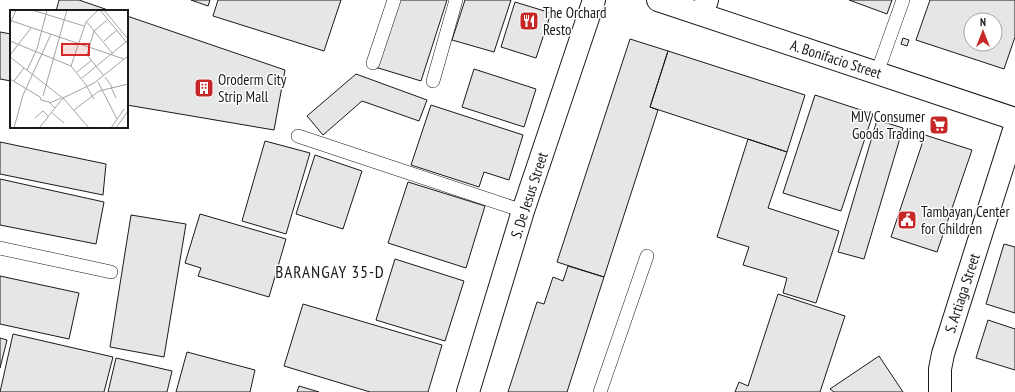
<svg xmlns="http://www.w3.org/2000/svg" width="1015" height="392" viewBox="0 0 1015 392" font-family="'PT Sans Narrow',sans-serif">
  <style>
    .building { fill: #e6e6e6; stroke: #1a1a1a; fill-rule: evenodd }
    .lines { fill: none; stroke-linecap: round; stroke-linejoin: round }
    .service-casing { stroke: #1a1a1a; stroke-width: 14 }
    .minor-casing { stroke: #1a1a1a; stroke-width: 24 }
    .tertiary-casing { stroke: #1a1a1a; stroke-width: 24 }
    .service { stroke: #fff; stroke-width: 13 }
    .minor { stroke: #fff; stroke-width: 22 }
    .tertiary { stroke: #fff; stroke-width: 22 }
    .labels { text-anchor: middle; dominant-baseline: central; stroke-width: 3; stroke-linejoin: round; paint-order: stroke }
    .poi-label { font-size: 15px; fill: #1a1a1a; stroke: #fff; text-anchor: start }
    .street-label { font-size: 15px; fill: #1a1a1a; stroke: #fff }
    .quarter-label { font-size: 17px; letter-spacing: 1px; fill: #1a1a1a; stroke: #fff }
    .inset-road { fill: none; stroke: #a3a3a3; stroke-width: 1 }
    .view { fill: #d62828; fill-opacity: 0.15; stroke: #d62828; stroke-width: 2 }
    .inset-edge { fill: none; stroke: #1a1a1a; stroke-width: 2 }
  </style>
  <rect width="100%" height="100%" fill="#fff"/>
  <!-- building -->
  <path class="building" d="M 59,0 L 79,0 L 111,11 L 56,11 Z
    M 191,0 L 210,0 L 208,6 Z
    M 218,0 L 341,0 L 324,51 L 213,16 Z
    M 396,0 L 447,0 L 421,81 L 375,67 Z
    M 465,0 L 511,0 L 494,52 L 452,40 Z
    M 849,0 L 892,0 L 887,14 Z
    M 930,0 L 1015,0 L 1015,37 L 1004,69 L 916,40 ZM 971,20 L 995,20 L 995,44 L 971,44 Z
    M 515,2 L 551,13 L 536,58 L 501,47 Z
    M 127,16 L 285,70 L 274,130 L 127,105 Z
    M 0,32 L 11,34 L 11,81 L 0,79 Z
    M 903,38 L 909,40 L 907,46 L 901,44 Z
    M 630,39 L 668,51 L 650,107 L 658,110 L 604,277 L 557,262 Z
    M 668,51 L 805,95 L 787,152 L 650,107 Z
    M 474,69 L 536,89 L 524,127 L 462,107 Z
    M 356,74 L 427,100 L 419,121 L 362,101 L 323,135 L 307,116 Z
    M 815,95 L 873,114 L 841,211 L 783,193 Z
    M 431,105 L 523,135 L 509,180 L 484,172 L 479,187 L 411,165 Z
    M 877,120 L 903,128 L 864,259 L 838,252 Z
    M 925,135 L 972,150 L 937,252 L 891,237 Z
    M 748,139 L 787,152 L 768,208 L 839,231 L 816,303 L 783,293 L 787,278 L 743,265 L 749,247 L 717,237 Z
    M 265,141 L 310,153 L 286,234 L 242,221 Z
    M 0,142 L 106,164 L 103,195 L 0,174 Z
    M 315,155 L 362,171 L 343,229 L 296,214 Z
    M 0,179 L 104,202 L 96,244 L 0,225 Z
    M 408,182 L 485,206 L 466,268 L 388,243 Z
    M 200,214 L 286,239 L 269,297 L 198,276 L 201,268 L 185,263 Z
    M 131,215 L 186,224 L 164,357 L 110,347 Z
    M 1004,244 L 1015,247 L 1015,313 L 986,304 Z
    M 395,259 L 464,281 L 445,341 L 376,320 Z
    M 568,266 L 604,277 L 567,392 L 508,392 L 537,302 L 544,304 L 553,277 L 563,281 Z
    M 0,276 L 79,293 L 69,339 L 0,324 Z
    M 778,294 L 845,316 L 820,392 L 735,392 L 739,382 L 748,386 Z
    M 303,304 L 442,345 L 428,392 L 370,392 L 284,366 Z
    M 988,320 L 1015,329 L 1015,370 L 976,358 Z
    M 13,334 L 113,357 L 104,392 L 0,392 Z
    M 0,338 L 7,340 L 0,368 Z
    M 187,352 L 255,370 L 250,392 L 176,392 Z
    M 879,356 L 903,392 L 834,392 L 830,389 Z
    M 116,358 L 172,371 L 167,392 L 108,392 Z
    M 299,386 L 319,392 L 297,392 Z"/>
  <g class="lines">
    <defs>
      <path id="service" d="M 373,63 L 394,0
        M 877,73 L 903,0
        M 433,81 L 456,0
        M 298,136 L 523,211
        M 0,248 L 111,272
        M 600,392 L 647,256"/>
      <path id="minor" d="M 702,14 L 707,0
        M 940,392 L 940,369 L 943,354 L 1015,127"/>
      <path id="tertiary" d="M 658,0 L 1015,119
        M 468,392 L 523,211 L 594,0"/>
    </defs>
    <!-- service casing -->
    <use href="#service" class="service-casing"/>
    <!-- minor casing -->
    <use href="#minor" class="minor-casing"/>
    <!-- tertiary casing -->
    <use href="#tertiary" class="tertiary-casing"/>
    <!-- service -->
    <use href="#service" class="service"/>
    <!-- minor -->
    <use href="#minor" class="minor"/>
    <!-- tertiary -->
    <use href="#tertiary" class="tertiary"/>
  </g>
  <!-- icons -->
  <defs>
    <symbol id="restaurant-square" viewBox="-11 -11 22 22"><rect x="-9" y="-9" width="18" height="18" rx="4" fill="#c62828" stroke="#fff"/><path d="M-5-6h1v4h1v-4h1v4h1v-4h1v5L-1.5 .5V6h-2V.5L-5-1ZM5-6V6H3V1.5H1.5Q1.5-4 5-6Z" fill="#fff"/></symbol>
    <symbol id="building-square" viewBox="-11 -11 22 22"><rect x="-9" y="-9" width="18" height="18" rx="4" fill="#c62828" stroke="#fff"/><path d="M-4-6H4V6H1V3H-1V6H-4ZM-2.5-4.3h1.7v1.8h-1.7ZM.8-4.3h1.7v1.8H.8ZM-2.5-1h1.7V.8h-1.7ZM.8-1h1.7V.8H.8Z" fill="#fff"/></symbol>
    <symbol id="supermarket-square" viewBox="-11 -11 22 22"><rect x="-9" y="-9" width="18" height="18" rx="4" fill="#c62828" stroke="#fff"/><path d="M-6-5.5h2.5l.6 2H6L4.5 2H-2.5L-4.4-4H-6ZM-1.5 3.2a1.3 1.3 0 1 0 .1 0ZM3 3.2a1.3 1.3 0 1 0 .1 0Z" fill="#fff"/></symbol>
    <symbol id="civic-square" viewBox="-11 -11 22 22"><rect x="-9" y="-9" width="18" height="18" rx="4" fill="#c62828" stroke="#fff"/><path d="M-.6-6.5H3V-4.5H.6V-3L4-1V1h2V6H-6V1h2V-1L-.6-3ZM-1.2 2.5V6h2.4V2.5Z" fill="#fff"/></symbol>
  </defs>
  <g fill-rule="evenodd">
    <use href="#restaurant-square" x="518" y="10" width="22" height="22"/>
    <use href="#building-square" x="193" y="77" width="22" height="22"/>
    <use href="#supermarket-square" x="928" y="114" width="22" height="22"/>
    <use href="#civic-square" x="896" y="209" width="22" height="22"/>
  </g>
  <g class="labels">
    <!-- poi labels -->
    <g class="poi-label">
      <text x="543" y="12">The Orchard<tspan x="543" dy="17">Resto</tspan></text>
      <text x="218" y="79">Oroderm City<tspan x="218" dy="17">Strip Mall</tspan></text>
      <text x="925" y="116" text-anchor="end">MJV Consumer<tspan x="925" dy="17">Goods Trading</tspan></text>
      <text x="921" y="211">Tambayan Center<tspan x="921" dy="17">for Children</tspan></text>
    </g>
    <!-- street labels -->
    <g class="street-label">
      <text transform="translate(836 59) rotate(18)">A. Bonifacio Street</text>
      <text transform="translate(529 195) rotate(-72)">S. De Jesus Street</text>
      <text transform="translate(962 293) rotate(-72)">S. Artiaga Street</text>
    </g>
    <!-- quarter labels -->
    <g class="quarter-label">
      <text x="330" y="272">BARANGAY 35-D</text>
    </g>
  </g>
  <!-- overview -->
  <g transform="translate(10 10)">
    <rect width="118" height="118" fill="#fff"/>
    <path class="inset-road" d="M 22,0 L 74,16M 90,0 L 118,34M 94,0 L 118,29M 2,11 L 114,49M 76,11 L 103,44M 0,14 L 6,0M 84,21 L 77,45 L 94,66M 84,21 L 97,10M 0,31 L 61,56 L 77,76M 94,31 L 107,20M 0,45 L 21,18M 0,47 L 54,89M 61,56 L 76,12 L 88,0M 17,60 L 27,39 L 37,0M 67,62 L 82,50M 95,67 L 102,77M 72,68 L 117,31M 0,69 L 30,87 L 31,90 L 39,92 L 45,98M 4,71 L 14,58M 88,72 L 107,109M 77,77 L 84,89M 101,77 L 106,88M 33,86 L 57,0M 54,89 L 79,118M 40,93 L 51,88M 64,100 L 89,81 L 118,74M 42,103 L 54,113M 25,108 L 33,101 L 38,106M 30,117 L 53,88 L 84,73 L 118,46M 4,118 L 13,85 L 41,24M 101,118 L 114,99M 106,118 L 118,101"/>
    <path class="view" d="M 52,34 L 79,34 L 79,45 L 52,45 Z"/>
    <rect width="118" height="118" class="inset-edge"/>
  </g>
  <!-- north arrow -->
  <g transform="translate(983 32)"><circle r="19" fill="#ffffff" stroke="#a3a3a3"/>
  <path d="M0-3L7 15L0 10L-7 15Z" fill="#c62828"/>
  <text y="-6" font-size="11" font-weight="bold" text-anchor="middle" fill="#1a1a1a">N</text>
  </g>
</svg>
